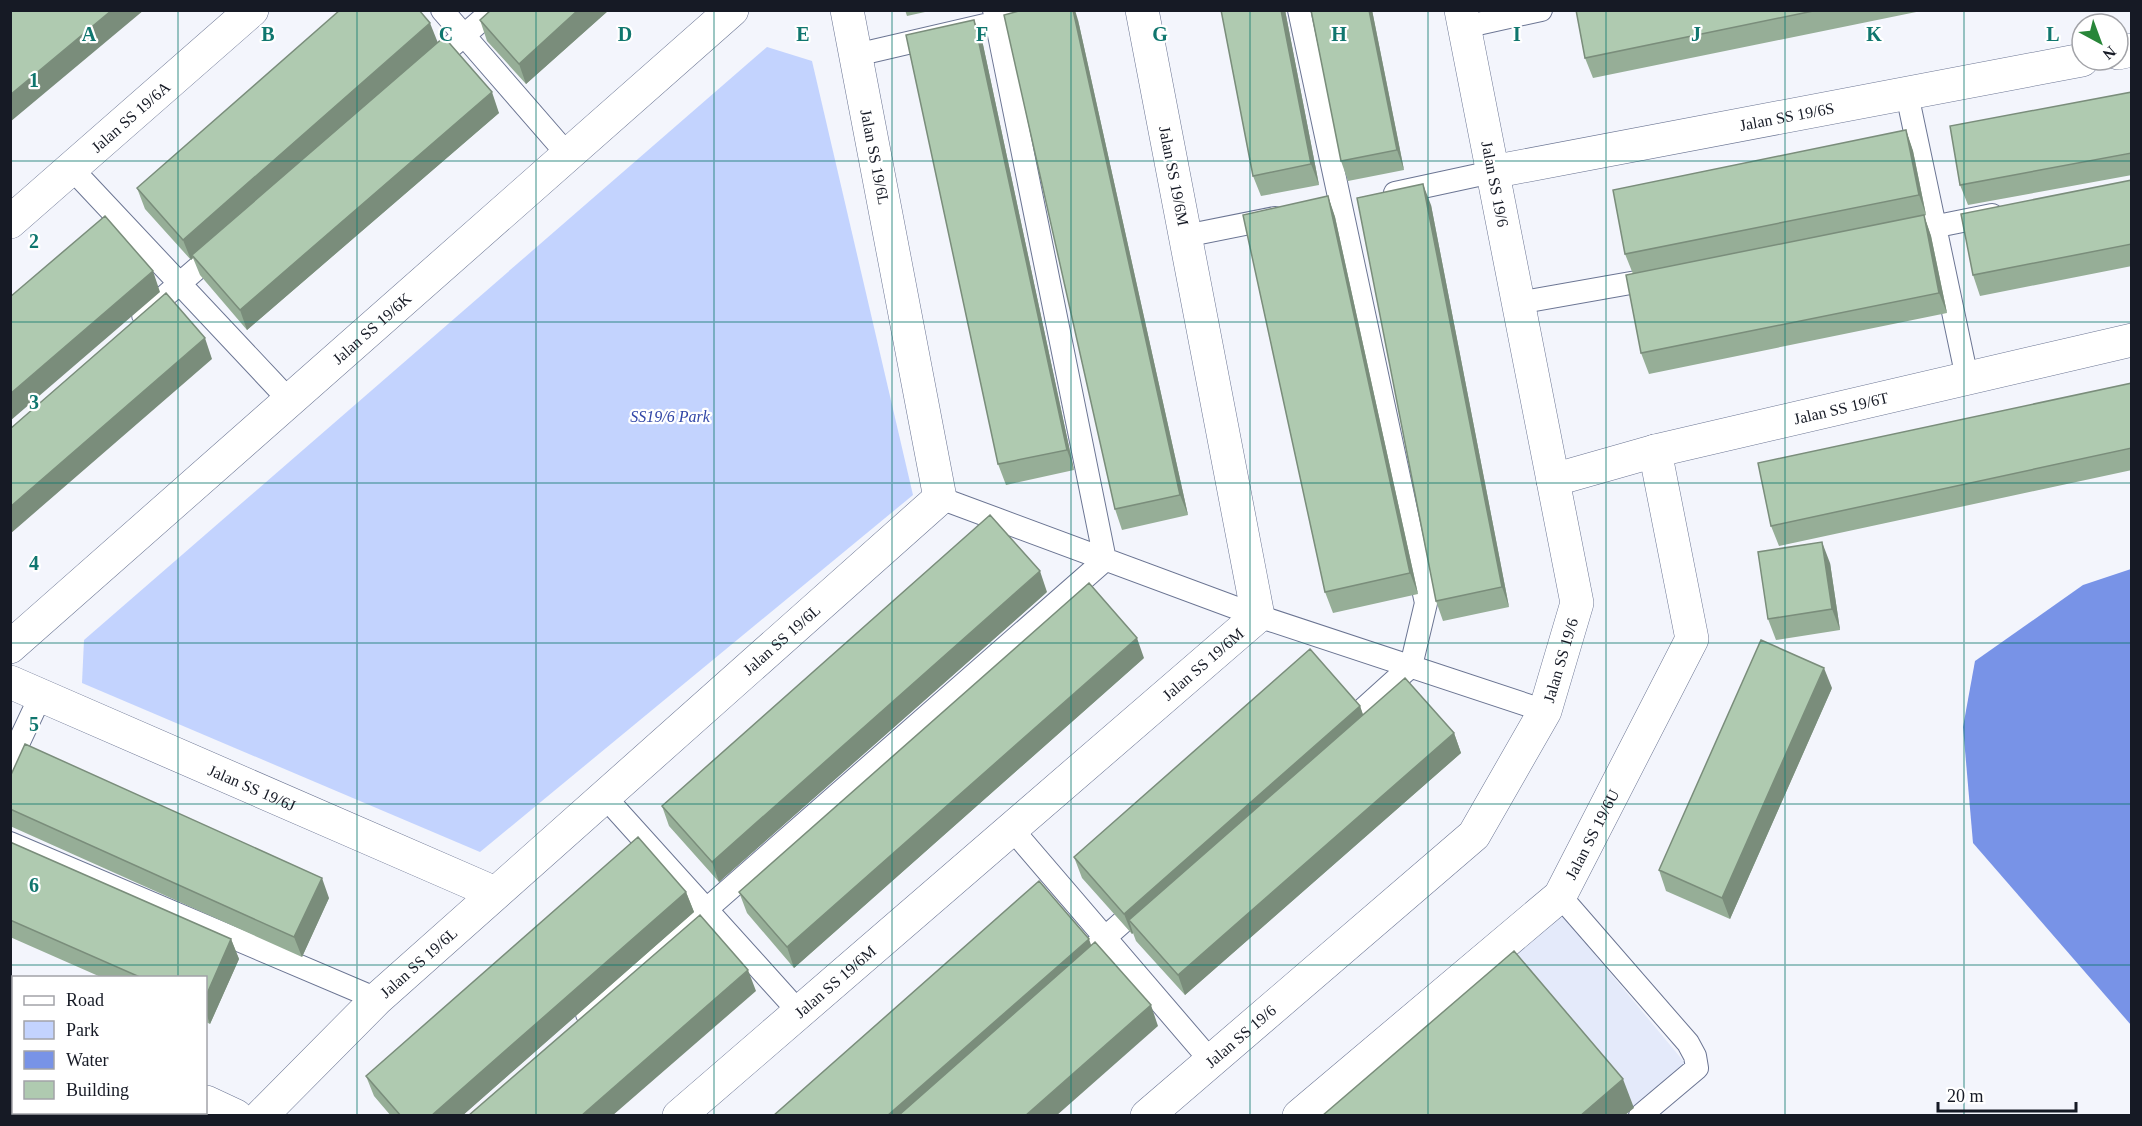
<svg xmlns="http://www.w3.org/2000/svg" width="2142" height="1126" viewBox="0 0 2142 1126" font-family="'Times New Roman',serif">
  <style>
    .built { fill: #e4eafa }
    .green { fill: #c3d3fe }
    .water { fill: #7893e7 }
    .lines { fill: none; stroke-linecap: round; stroke-linejoin: round }
    .lane-casing { stroke: #6b7593; stroke-width: 24 }
    .street-casing { stroke: #6b7593; stroke-width: 34 }
    .lane { stroke: #fff; stroke-width: 22 }
    .street { stroke: #fff; stroke-width: 33 }
    .wall { fill: #96ae97 }
    .shaded-wall { fill: #7a8d7b }
    .building { fill: #afcab0; stroke: #7a8d7b; stroke-width: 1.5 }
    .grid { fill: none; stroke: #0f766e; stroke-width: 1.5; stroke-opacity: 0.55 }
    .labels { text-anchor: middle; dominant-baseline: central; stroke-width: 4.5; stroke-linejoin: round; paint-order: stroke }
    .street-label { font-size: 16px; fill: #161a25; stroke: #fff }
    .park-label { font-size: 16px; font-style: italic; fill: #3146a7; stroke: #fff }
    .grid-label { font-size: 20px; text-anchor: middle; font-weight: bold; fill: #0f766e; stroke: #fff; stroke-width: 4.5; stroke-linejoin: round; paint-order: stroke }
  </style>
  <rect width="100%" height="100%" fill="#f3f5fc"/>
  <!-- built -->
  <path class="built" d="M 1562,915 L 1685,1063 L 1623,1115 L 1324,1116 Z"/>
  <!-- green -->
  <path class="green" d="M 767,47 L 812,61 L 913,495 L 480,852 L 82,683 L 84,640 Z"/>
  <!-- water -->
  <path class="water" d="M 2131,569 L 2132,569 L 2131,1025 L 1973,843 L 1963,727 L 1975,661 L 2083,585 Z"/>
  <g class="lines">
    <defs>
      <path id="lane" d="M 442,10 L 568,155
        M 1299,10 L 1426,603 L 1411,666 L 1339,731
        M 1464,27 L 1541,10
        M 856,55 L 1049,10
        M 428,67 L 493,10
        M 1907,94 L 1967,378
        M 73,170 L 290,401
        M 1395,193 L 1492,172
        M 1898,234 L 1992,215
        M 1185,236 L 1275,218
        M 1518,303 L 1659,278
        M 143,315 L 221,248
        M 940,498 L 1258,616 L 1545,711
        M 10,761 L 41,695
        M 604,796 L 799,1012
        M 1011,828 L 1211,1061
        M 10,843 L 377,999
        M 1560,896 L 1688,1043 L 1695,1056 L 1697,1068 L 1640,1116
        M 1074,965 L 1143,904
        M 587,1014 L 1105,560 L 994,10"/>
      <g id="street">
        <path d="M 2118,53 L 2132,50"/>
        <path id="s1" d="M 1492,172 L 2082,60"/>
        <path id="s2" d="M 10,222 L 252,10"/>
        <path id="s3" d="M 1553,480 L 1655,451 L 2132,340"/>
        <path id="s4" d="M 10,647 L 732,10"/>
        <path id="s5" d="M 10,682 L 495,893"/>
        <path d="M 10,1019 L 14,1020"/>
        <path d="M 206,1102 L 236,1116"/>
        <path id="s6" d="M 261,1116 L 377,999 L 940,498 L 847,10"/>
        <path id="s7" d="M 679,1116 L 1258,616 L 1142,10"/>
        <path id="s8" d="M 1147,1116 L 1474,835 L 1545,711 L 1577,603 L 1461,10"/>
        <path id="s9" d="M 1299,1116 L 1560,896 L 1692,639 L 1655,451"/>
      </g>
    </defs>
    <!-- lane casing -->
    <use href="#lane" class="lane-casing"/>
    <!-- street casing -->
    <use href="#street" class="street-casing"/>
    <!-- lane -->
    <use href="#lane" class="lane"/>
    <!-- street -->
    <use href="#street" class="street"/>
  </g>
  <!-- wall -->
  <path class="wall" d="M 491,10 L 609,10 L 526,84 L 487,41 L 480,20 Z
    M 905,10 L 934,10 L 907,16 Z
    M 1221,10 L 1285,10 L 1319,185 L 1261,196 L 1253,176 Z
    M 1311,10 L 1372,10 L 1404,170 L 1348,181 L 1341,161 Z
    M 1576,10 L 1926,10 L 1593,78 L 1585,58 Z
    M 1078,20 L 1188,515 L 1122,530 L 1115,509 Z
    M 982,40 L 1074,470 L 1006,485 L 998,464 Z
    M 438,43 L 499,113 L 247,330 L 200,275 L 193,258 L 191,260 L 145,209 L 137,188 Z
    M 2132,92 L 2132,175 L 1968,205 L 1960,185 Z
    M 1906,130 L 1913,151 L 1926,215 L 1924,216 L 1931,236 L 1947,313 L 1649,374 L 1641,353 L 1633,274 L 1625,254 Z
    M 2132,180 L 2132,266 L 1980,296 L 1973,275 Z
    M 1328,196 L 1335,217 L 1418,594 L 1333,613 L 1325,592 Z
    M 1431,205 L 1509,607 L 1443,621 L 1436,601 Z
    M 2132,383 L 2132,470 L 1779,546 L 1771,526 Z
    M 1830,563 L 1840,630 L 1776,640 L 1768,619 Z
    M 1047,592 L 719,882 L 669,826 L 662,806 Z
    M 1144,658 L 794,968 L 747,913 L 739,892 Z
    M 1832,688 L 1730,919 L 1666,891 L 1659,870 Z
    M 1360,706 L 1363,715 L 1454,733 L 1461,753 L 1185,995 L 1136,941 L 1133,933 L 1132,934 L 1082,878 L 1074,857 Z
    M 10,777 L 329,898 L 302,957 L 10,826 Z
    M 10,842 L 231,939 L 239,959 L 210,1024 L 206,1022 L 206,978 L 103,978 L 10,937 Z
    M 686,892 L 694,912 L 462,1116 L 391,1116 L 374,1096 L 366,1076 Z"/>
  <!-- shaded-wall -->
  <path class="shaded-wall" d="M 112,10 L 144,10 L 10,122 L 10,95 Z
    M 578,10 L 609,10 L 526,84 L 519,64 Z
    M 1073,10 L 1075,10 L 1078,20 L 1188,515 L 1180,495 Z
    M 1281,10 L 1285,10 L 1319,185 L 1311,164 Z
    M 1369,10 L 1372,10 L 1404,170 L 1397,150 Z
    M 974,20 L 982,40 L 1074,470 L 1067,450 Z
    M 430,23 L 438,43 L 192,255 L 193,258 L 191,260 L 183,240 Z
    M 492,92 L 499,113 L 247,330 L 240,310 Z
    M 1906,130 L 1913,151 L 1926,215 L 1919,195 Z
    M 1423,184 L 1431,205 L 1509,607 L 1502,587 Z
    M 1328,196 L 1335,217 L 1418,594 L 1410,573 Z
    M 1924,215 L 1931,236 L 1947,313 L 1939,293 Z
    M 153,271 L 160,292 L 10,421 L 10,394 Z
    M 205,338 L 212,359 L 10,534 L 10,507 Z
    M 1822,542 L 1830,563 L 1840,630 L 1832,609 Z
    M 1040,571 L 1047,592 L 719,882 L 712,862 Z
    M 1137,638 L 1144,658 L 794,968 L 787,947 Z
    M 1824,668 L 1832,688 L 1730,919 L 1722,898 Z
    M 1360,706 L 1367,726 L 1129,920 L 1133,933 L 1132,934 L 1124,914 Z
    M 1454,733 L 1461,753 L 1185,995 L 1178,975 Z
    M 322,878 L 329,898 L 302,957 L 294,937 Z
    M 686,892 L 694,912 L 462,1116 L 431,1116 Z
    M 231,939 L 239,959 L 210,1024 L 206,1013 L 206,996 Z
    M 1089,939 L 1096,959 L 918,1116 L 887,1116 Z
    M 748,970 L 756,991 L 612,1116 L 581,1116 Z
    M 1151,1005 L 1158,1026 L 1056,1116 L 1025,1116 Z
    M 1623,1079 L 1634,1108 L 1624,1116 L 1580,1116 Z"/>
  <!-- building -->
  <path class="building" d="M 11,10 L 112,10 L 10,95 L 10,11 Z
    M 340,10 L 419,10 L 430,23 L 183,240 L 137,188 Z
    M 491,10 L 578,10 L 519,64 L 480,20 Z
    M 1023,10 L 1073,10 L 1180,495 L 1115,509 L 1004,15 Z
    M 1221,10 L 1281,10 L 1311,164 L 1253,176 Z
    M 1311,10 L 1369,10 L 1397,150 L 1341,161 Z
    M 1576,10 L 1818,10 L 1585,58 Z
    M 974,20 L 1067,450 L 998,464 L 906,35 Z
    M 444,37 L 492,92 L 240,310 L 192,255 Z
    M 2132,92 L 2132,153 L 1960,185 L 1950,126 Z
    M 1906,130 L 1919,195 L 1625,254 L 1613,190 Z
    M 2132,180 L 2132,244 L 1973,275 L 1961,214 Z
    M 1423,184 L 1502,587 L 1436,601 L 1357,198 Z
    M 1328,196 L 1410,573 L 1325,592 L 1243,215 Z
    M 1924,215 L 1939,293 L 1641,353 L 1626,275 Z
    M 105,216 L 153,271 L 10,394 L 10,297 Z
    M 166,293 L 205,338 L 10,507 L 10,429 Z
    M 2132,383 L 2132,448 L 1771,526 L 1758,463 Z
    M 990,515 L 1040,571 L 712,862 L 662,806 Z
    M 1822,542 L 1832,609 L 1768,619 L 1758,552 Z
    M 1089,583 L 1137,638 L 787,947 L 739,892 Z
    M 1761,640 L 1824,668 L 1722,898 L 1659,870 Z
    M 1310,649 L 1360,706 L 1124,914 L 1074,857 Z
    M 1405,678 L 1454,733 L 1178,975 L 1129,920 Z
    M 25,744 L 322,878 L 294,937 L 10,809 L 10,777 Z
    M 638,837 L 686,892 L 431,1116 L 401,1116 L 366,1076 Z
    M 10,842 L 231,939 L 206,996 L 206,978 L 142,978 L 10,920 Z
    M 1039,881 L 1089,939 L 887,1116 L 773,1116 Z
    M 700,915 L 748,970 L 581,1116 L 468,1116 Z
    M 1095,942 L 1151,1005 L 1025,1116 L 898,1116 Z
    M 1514,951 L 1623,1079 L 1580,1116 L 1322,1116 Z
    M 10,1069 L 14,1070 L 14,1113 L 111,1113 L 118,1116 L 10,1116 Z"/>
  <!-- grid -->
  <path class="grid" d="M 178,10 L 178,978M 357,10 L 357,1116M 536,10 L 536,1116M 714,10 L 714,1116M 892,10 L 892,1116M 1071,10 L 1071,1116M 1250,10 L 1250,1116M 1428,10 L 1428,1116M 1606,10 L 1606,1116M 1785,10 L 1785,1116M 1964,10 L 1964,1116M 10,161 L 2132,161M 10,322 L 2132,322M 10,483 L 2132,483M 10,643 L 2132,643M 10,804 L 2132,804M 10,965 L 2132,965M 178,1112 L 178,1116"/>
  <g class="labels">
    <!-- street labels -->
    <g class="street-label">
      <text stroke="none"><textPath href="#s1" startOffset="300">Jalan SS 19/6S</textPath></text>
      <text stroke="none"><textPath href="#s2" startOffset="160">Jalan SS 19/6A</textPath></text>
      <text transform="translate(875 157) rotate(79)">Jalan SS 19/6L</text>
      <text transform="translate(1174 176) rotate(79)">Jalan SS 19/6M</text>
      <text transform="translate(1495 184) rotate(79)">Jalan SS 19/6</text>
      <text stroke="none"><textPath href="#s4" startOffset="482">Jalan SS 19/6K</textPath></text>
      <text stroke="none"><textPath href="#s3" startOffset="297">Jalan SS 19/6T</textPath></text>
      <text stroke="none"><textPath href="#s6" startOffset="706">Jalan SS 19/6L</textPath></text>
      <text stroke="none"><textPath href="#s8" startOffset="627">Jalan SS 19/6</textPath></text>
      <text stroke="none"><textPath href="#s7" startOffset="692">Jalan SS 19/6M</textPath></text>
      <text stroke="none"><textPath href="#s5" startOffset="264">Jalan SS 19/6J</textPath></text>
      <text stroke="none"><textPath href="#s9" startOffset="411">Jalan SS 19/6U</textPath></text>
      <text stroke="none"><textPath href="#s6" startOffset="220">Jalan SS 19/6L</textPath></text>
      <text stroke="none"><textPath href="#s7" startOffset="206">Jalan SS 19/6M</textPath></text>
      <text stroke="none"><textPath href="#s8" startOffset="123">Jalan SS 19/6</textPath></text>
    </g>
    <!-- park labels -->
    <g class="park-label">
      <text x="670" y="416">SS19/6 Park</text>
    </g>
  </g>
  <g class="grid-label">
    <text x="89" y="41">A</text>
    <text x="268" y="41">B</text>
    <text x="446" y="41">C</text>
    <text x="625" y="41">D</text>
    <text x="803" y="41">E</text>
    <text x="982" y="41">F</text>
    <text x="1160" y="41">G</text>
    <text x="1339" y="41">H</text>
    <text x="1517" y="41">I</text>
    <text x="1696" y="41">J</text>
    <text x="1874" y="41">K</text>
    <text x="2053" y="41">L</text>
    <text x="34" y="87">1</text>
    <text x="34" y="248">2</text>
    <text x="34" y="409">3</text>
    <text x="34" y="570">4</text>
    <text x="34" y="731">5</text>
    <text x="34" y="892">6</text>
  </g>
  <!-- border -->
  <rect width="2142" height="1126" fill="none" stroke="#161a25" stroke-width="24"/>
  <!-- legend -->
  <rect x="12" y="976" width="195" height="138" fill="#ffffff" stroke="#a2a3a8" stroke-width="1.5"/>
  <rect x="24" y="996" width="30" height="9" fill="#ffffff" stroke="#a2a3a8" stroke-width="1.5"/>
  <text x="66" y="1006" font-size="18" fill="#161a25">Road</text>
  <rect x="24" y="1021" width="30" height="18" fill="#c3d3fe" stroke="#a2a3a8" stroke-width="1.5"/>
  <text x="66" y="1036" font-size="18" fill="#161a25">Park</text>
  <rect x="24" y="1051" width="30" height="18" fill="#7893e7" stroke="#a2a3a8" stroke-width="1.5"/>
  <text x="66" y="1066" font-size="18" fill="#161a25">Water</text>
  <rect x="24" y="1081" width="30" height="18" fill="#afcab0" stroke="#a2a3a8" stroke-width="1.5"/>
  <text x="66" y="1096" font-size="18" fill="#161a25">Building</text>
  <!-- north arrow -->
  <g transform="translate(2100 42) rotate(139)"><circle r="28" fill="#ffffff" stroke="#a2a3a8" stroke-width="1.5"/>
  <path d="M0-4.5L10 22L0 15L-10 22Z" fill="#288639"/>
  <text y="-9" font-size="16" font-weight="bold" text-anchor="middle" fill="#161a25">N</text>
  </g>
  <!-- scale -->
  <path d="M1938 1102v9h138v-9" fill="none" stroke="#161a25" stroke-width="3"/>
  <text x="1947" y="1102" font-size="18" fill="#161a25" stroke="#ffffff" stroke-width="4.5" paint-order="stroke">20 m</text>
</svg>
